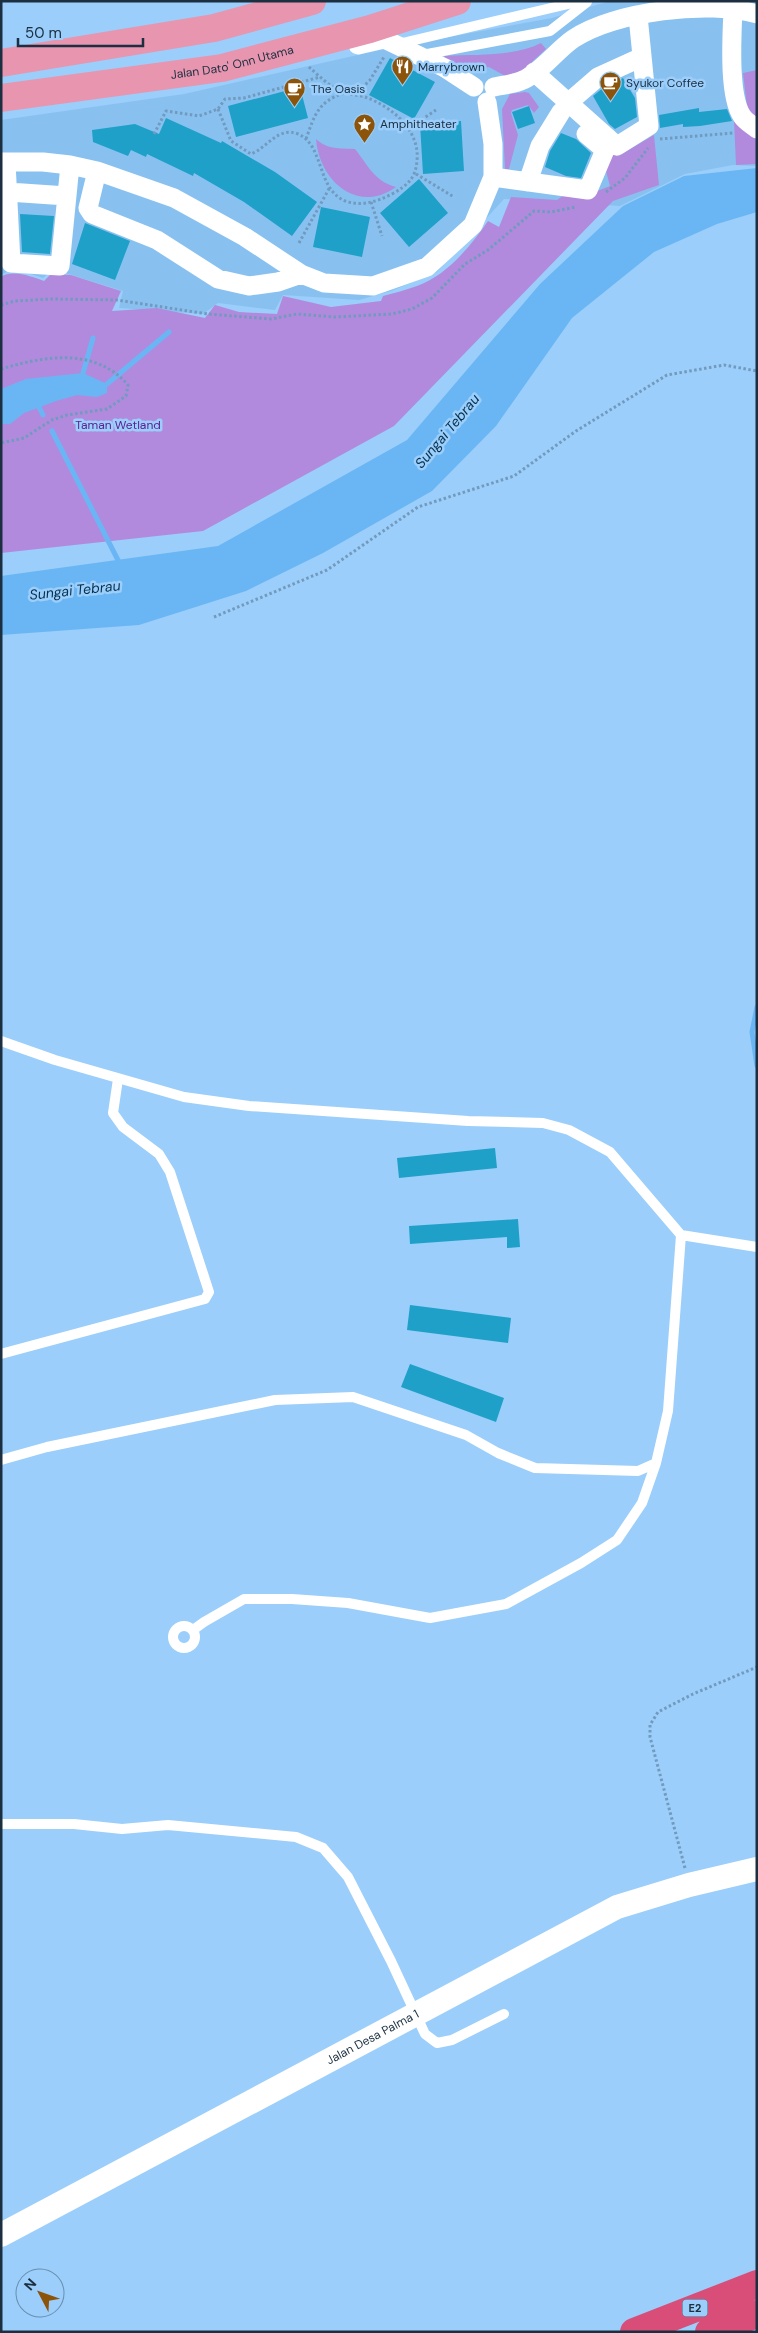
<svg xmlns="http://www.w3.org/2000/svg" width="758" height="2333" viewBox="0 0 758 2333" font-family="'DM Sans',sans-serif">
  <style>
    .built { fill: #88c1f0 }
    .green { fill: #b18ade }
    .water { fill: #6ab6f5 }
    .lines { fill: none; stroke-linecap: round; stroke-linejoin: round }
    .stream { stroke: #6ab6f5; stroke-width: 5 }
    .building { fill: #1fa0c8 }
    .path { stroke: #719abe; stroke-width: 3; stroke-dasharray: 2.5 2.5; stroke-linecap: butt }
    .service { stroke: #fff; stroke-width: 10 }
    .minor { stroke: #fff; stroke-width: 19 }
    .tertiary { stroke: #fff; stroke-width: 24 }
    .primary { stroke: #e895af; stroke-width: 28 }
    .motorway { stroke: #d94e79; stroke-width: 28 }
    .labels { text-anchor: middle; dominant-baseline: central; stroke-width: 5; stroke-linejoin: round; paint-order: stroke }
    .shield { fill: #9bcefa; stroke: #415f78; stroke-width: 1 }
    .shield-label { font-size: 11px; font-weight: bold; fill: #1b2f40 }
    .street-label { font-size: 12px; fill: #1b2f40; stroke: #9bcefa }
    .poi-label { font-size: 12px; fill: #1b2f40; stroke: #9bcefa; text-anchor: start }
    .park-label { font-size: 12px; fill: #601f93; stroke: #9bcefa }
    .water-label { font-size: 14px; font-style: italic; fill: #04304e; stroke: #9bcefa }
  </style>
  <rect width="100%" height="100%" fill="#9bcefa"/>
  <!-- built -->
  <path class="built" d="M 610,1 L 757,1 L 757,166 L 733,165 L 685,174 L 620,206 L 504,199 L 437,272 L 391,291 L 359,300 L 283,295 L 275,310 L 218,303 L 203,314 L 119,308 L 123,291 L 62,272 L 51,271 L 43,278 L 25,272 L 6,272 L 1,275 L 1,120 L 184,94 L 389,48 L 552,18 Z"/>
  <!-- green -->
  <path class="green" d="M 541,43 L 546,49 L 522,71 L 505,76 L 489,67 L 467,70 L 443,59 L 445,56 C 476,54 513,57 541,43 Z
    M 757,70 L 757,119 L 747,107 L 743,73 Z
    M 525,92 L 529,93 L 539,107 L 534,113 L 528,105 L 512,110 L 511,113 L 518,135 L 509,169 L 505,169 L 502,109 L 510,94 Z
    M 734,121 L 757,139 L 757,164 L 736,165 Z
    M 654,135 L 659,185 L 613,201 L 394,426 L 203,531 L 1,553 L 1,277 C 13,269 32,277 44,281 L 51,274 L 71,275 L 121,291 L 112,311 L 157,308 L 205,318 L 215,305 L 239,312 L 277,314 L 283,296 L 331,307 L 381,301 L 383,296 C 394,293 406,290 417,286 C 446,276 471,246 488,221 L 499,227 L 511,197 L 557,200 L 564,195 L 582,197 L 610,186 L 606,171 L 612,151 L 623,153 Z
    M 316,139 C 328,150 339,148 355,149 C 368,165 374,181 396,187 C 357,215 319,180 316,139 Z"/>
  <!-- water -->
  <path class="water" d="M 757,168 L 757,212 L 717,224 L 654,252 L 572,318 L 496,426 L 432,491 L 323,553 L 246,591 L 139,625 L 1,635 L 1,576 L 218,546 L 407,440 L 540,284 L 623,206 L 684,176 Z
    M 83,373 L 107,384 L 107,393 L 97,397 L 77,395 L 56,401 L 24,413 L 10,424 L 1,424 L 1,389 L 26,379 Z"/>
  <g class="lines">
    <!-- stream -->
    <path class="stream" d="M 83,373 L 93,338
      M 107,384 L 169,332
      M 39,407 L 43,415
      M 52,431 L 121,566
      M 757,1007 L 752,1032 L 757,1066"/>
  </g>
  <!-- building -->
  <path class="building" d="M 390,58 L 435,82 L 414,119 L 369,95 Z
    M 623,78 L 635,98 L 637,117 L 615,129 L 609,124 L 593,96 L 603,88 Z
    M 300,87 L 308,118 L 236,137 L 228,106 Z
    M 529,106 L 535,123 L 518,129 L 512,112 Z
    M 699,108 L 699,112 L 727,109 L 732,121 L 700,126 L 683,127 L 683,124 L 660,128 L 659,115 Z
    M 166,118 L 221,143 L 222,141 L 275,172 L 317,202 L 292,236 L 244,202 L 194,173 L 193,176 L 147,154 L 146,157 L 131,150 L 128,156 L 93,142 L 92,130 L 135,124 L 159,134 Z
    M 461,121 L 464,171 L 423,174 L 420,124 Z
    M 561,133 L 576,139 L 591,153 L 581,178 L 566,176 L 545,167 L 550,151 Z
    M 419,179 L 448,213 L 409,247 L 380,213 Z
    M 321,207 L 370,217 L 362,257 L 313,247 Z
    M 20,214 L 54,216 L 50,254 L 22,252 Z
    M 85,223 L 130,241 L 115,280 L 72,264 Z
    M 495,1148 L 497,1168 L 399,1178 L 397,1158 Z
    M 518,1219 L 520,1247 L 507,1248 L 507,1237 L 410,1244 L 409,1226 Z
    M 410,1305 L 511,1318 L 508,1343 L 407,1330 Z
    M 410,1364 L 504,1398 L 496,1422 L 401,1387 Z"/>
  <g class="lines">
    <!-- path -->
    <path class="path" d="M 355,95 L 370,80 L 384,57
      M 218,109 L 231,141 L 251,154 C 267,148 278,126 298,134 C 325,145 316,192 348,202 C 364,206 378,201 392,194 C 408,185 416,178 417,160 C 420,130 391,106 365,97 C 358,95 350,95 343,92 C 330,87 319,76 309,67
      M 409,128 L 436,110
      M 154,134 L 166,111 L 199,116 L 218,109 L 225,99 L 244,98 L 320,77
      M 306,139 C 315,114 318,102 344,93
      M 660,139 L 733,133
      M 416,174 L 454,197
      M 606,192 L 625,178 L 648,148
      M 371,202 L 382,236
      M 299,243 L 330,187
      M 1,305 L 15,301 L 51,299 L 117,300 L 208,314 L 271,319 L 297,314 L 335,317 L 392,314 L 412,309 L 432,298 L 465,264 L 488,250 L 534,211 L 551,212 L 576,207
      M 1,369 C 45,356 95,347 128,385 L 126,396 L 107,409 L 67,415 L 52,420 L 24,438 L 1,443
      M 214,617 L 327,570 L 418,507 L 514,476 L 576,431 L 667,375 L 724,365 L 757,371
      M 685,1868 L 650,1737 L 650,1725 L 658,1712 L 693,1694 L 757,1667"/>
    <!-- service -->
    <path class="service" d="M 398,44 L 581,1
      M 422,55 L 550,31 L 587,2
      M 1,1041 L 55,1060 L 184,1097 L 249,1106 L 468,1121 L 543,1123 L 569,1130 L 610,1152 L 681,1235 L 668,1411 L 656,1463
      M 681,1235 L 757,1247
      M 1,1354 L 205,1299 L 209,1292 L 170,1172 L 159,1154 L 123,1127 L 113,1113 L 118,1079
      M 1,1460 L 47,1447 L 275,1400 L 353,1397 L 466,1435 L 498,1453 L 535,1468 L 638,1471 L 656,1463 L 642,1503 L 617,1540 L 581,1563 L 506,1604 L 430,1618 L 348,1603 L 292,1599 L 244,1599 L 204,1622 L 193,1630
      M173 1637a11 11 0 1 1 22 0a11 11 0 1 1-22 0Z
      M 1,1824 L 74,1824 L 122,1829 L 168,1825 L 296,1837 L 323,1848 L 348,1877 L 391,1961 L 425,2034 L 437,2043 L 452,2040 L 504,2014"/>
    <!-- minor -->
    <path class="minor" d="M 735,1 L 733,9 C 732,35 728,95 742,116 C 745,121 752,125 757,129
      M 358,45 L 384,39 L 445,68 L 474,87
      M 534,72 L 617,146 L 649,126 L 638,16
      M 494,87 C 503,85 515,84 523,80 C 541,72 557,50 573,39 C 614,11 710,0 757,14
      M 568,103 L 598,77 L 642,57
      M 1,162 L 43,162 L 70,165 L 97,171 L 174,198 L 245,237 L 301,274 L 324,283 L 373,286 L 427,267 L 473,225 L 493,177 L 493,144 L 487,102
      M 6,162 L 11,263 L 60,266 L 70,165
      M 97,171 L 88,208 L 92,214 L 157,240 L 218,279 L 249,286 L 278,282 L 301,274
      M 493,177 L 588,190 L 605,150 L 586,134
      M 528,182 L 540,146 L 561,112
      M 8,192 L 67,196"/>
    <!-- tertiary -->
    <path class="tertiary" id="s1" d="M 1,2235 L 617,1907 L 689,1885 L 757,1869"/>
    <!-- primary -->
    <g class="primary">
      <path d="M 1,63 L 214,28 L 312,1"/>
      <path id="s2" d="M 1,98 L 222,68 L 370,29 L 457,1"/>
    </g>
    <!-- motorway -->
    <path class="motorway" d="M 634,2332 L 757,2284
      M 709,2332 L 757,2314"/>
  </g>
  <!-- icons -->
  <defs>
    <symbol id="restaurant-pin" viewBox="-11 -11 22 30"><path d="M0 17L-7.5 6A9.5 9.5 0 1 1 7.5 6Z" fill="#8c530a" stroke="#9bcefa"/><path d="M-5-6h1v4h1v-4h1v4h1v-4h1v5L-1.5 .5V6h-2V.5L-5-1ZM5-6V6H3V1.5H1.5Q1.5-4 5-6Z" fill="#fff"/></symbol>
    <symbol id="cafe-pin" viewBox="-11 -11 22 30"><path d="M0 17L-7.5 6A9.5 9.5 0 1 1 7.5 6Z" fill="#8c530a" stroke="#9bcefa"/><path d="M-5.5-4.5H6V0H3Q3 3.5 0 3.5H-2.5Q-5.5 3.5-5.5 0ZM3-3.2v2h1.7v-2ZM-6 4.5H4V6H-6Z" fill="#fff"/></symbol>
    <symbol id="sight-pin" viewBox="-11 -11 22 30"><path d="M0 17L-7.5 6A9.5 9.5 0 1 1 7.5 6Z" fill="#8c530a" stroke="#9bcefa"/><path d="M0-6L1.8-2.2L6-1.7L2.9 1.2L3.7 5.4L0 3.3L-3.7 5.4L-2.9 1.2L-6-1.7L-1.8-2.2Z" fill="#fff"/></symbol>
  </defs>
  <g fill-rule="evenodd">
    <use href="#restaurant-pin" x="390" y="54" width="25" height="34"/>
    <use href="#cafe-pin" x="598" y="70" width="25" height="34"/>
    <use href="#cafe-pin" x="282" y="76" width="25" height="34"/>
    <use href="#sight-pin" x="352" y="112" width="25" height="34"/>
  </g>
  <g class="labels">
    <!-- shield labels -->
    <rect class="shield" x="682.5" y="2299.5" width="25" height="17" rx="4"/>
    <g class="shield-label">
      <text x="695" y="2308">E2</text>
    </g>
    <!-- street labels -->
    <g class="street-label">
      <text stroke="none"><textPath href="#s2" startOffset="234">Jalan Dato' Onn Utama</textPath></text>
      <text stroke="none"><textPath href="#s1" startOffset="421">Jalan Desa Palma 1</textPath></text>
    </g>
    <!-- poi labels -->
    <g class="poi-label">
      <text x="418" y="67">Marrybrown</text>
      <text x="626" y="83">Syukor Coffee</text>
      <text x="311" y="89">The Oasis</text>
      <text x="380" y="124">Amphitheater</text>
    </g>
    <!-- park labels -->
    <g class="park-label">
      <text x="118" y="425">Taman Wetland</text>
    </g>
    <!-- water labels -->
    <g class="water-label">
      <text transform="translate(447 431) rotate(-50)">Sungai Tebrau</text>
      <text transform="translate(75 590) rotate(-6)">Sungai Tebrau</text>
    </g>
  </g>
  <!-- border -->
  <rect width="758" height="2333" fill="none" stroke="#1b2f40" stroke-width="5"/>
  <!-- north arrow -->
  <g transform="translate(40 2293) rotate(311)"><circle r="24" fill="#9bcefa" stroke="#688eb0"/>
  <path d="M0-4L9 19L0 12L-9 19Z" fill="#8c530a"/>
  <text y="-8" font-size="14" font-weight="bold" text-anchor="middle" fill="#1b2f40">N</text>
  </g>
  <!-- scale -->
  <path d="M18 38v8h125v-8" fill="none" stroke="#1b2f40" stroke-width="2.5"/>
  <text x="25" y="38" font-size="15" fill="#1b2f40" stroke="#9bcefa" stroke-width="4" paint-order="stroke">50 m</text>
</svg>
